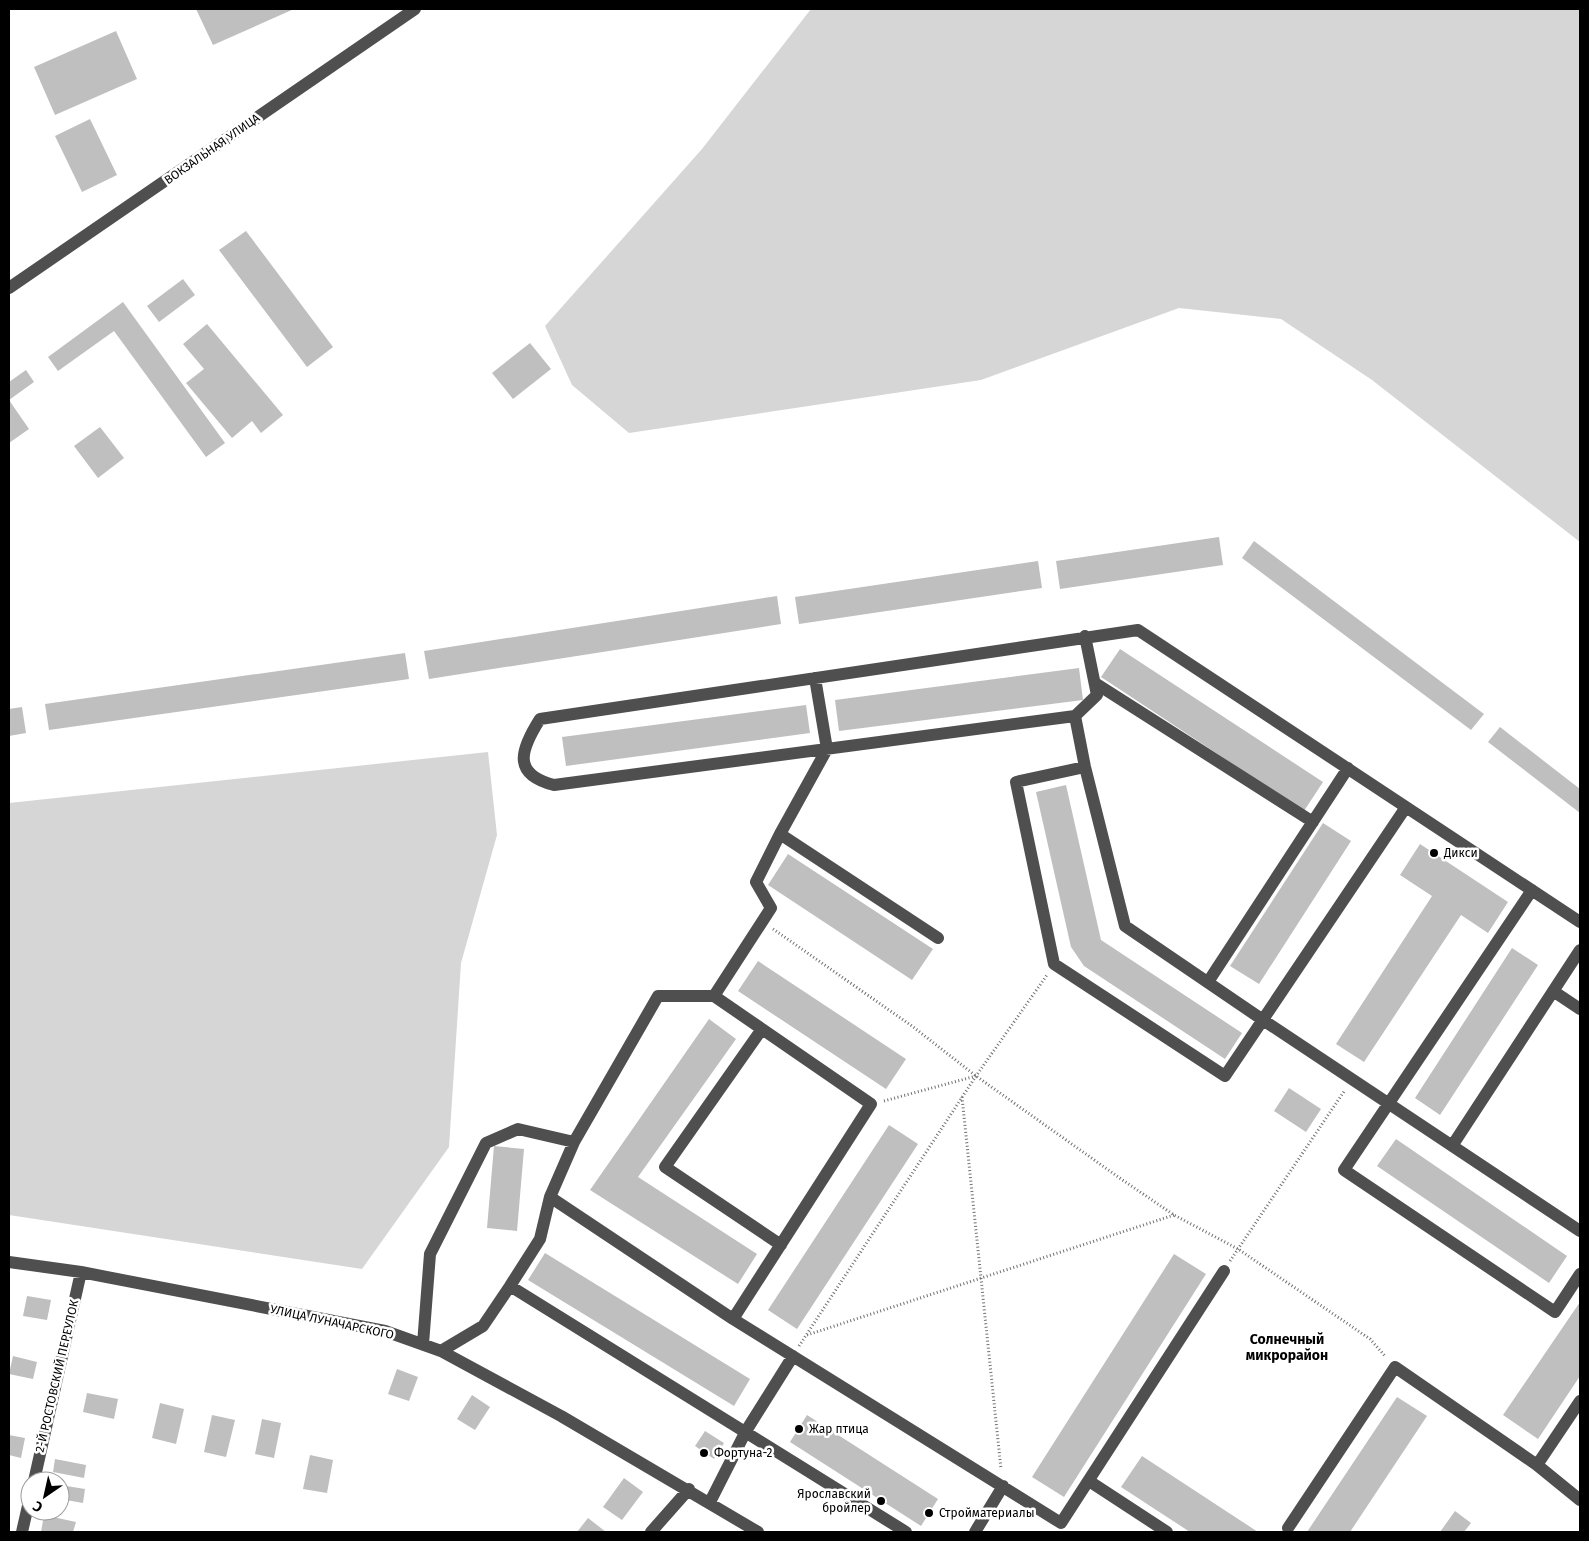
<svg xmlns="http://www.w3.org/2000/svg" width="1589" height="1541" viewBox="0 0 1589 1541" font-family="'Fira Sans',sans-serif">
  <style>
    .green { fill: #d6d6d6 }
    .building { fill: #bfbfbf }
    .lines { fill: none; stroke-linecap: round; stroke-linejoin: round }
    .path { stroke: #717171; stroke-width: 3; stroke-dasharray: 1 2.5; stroke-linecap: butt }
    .minor { stroke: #4f4f4f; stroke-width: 12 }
    .poi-dot { fill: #000; stroke: #fff; stroke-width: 2 }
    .labels { text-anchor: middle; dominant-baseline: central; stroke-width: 5; stroke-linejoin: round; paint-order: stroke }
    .street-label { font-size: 12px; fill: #000; stroke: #fff }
    .poi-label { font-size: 12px; fill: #000; stroke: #fff; text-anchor: start }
    .neighbourhood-label { font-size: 14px; font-weight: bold; fill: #000; stroke: #fff }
  </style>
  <rect width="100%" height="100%" fill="#fff"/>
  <!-- green -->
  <path class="green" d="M 811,9 L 1580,9 L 1580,542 L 1372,380 L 1281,319 L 1179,308 L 981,380 L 629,433 L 572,385 L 545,326 L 702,149 Z
    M 488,752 L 497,835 L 461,963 L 449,1147 L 362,1269 L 9,1215 L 9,803 Z"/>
  <!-- building -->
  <path class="building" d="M 196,9 L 294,9 L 213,45 Z
    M 116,31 L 137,79 L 55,115 L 34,67 Z
    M 90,119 L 117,175 L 82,192 L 55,136 Z
    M 246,231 L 333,347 L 307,367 L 219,250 Z
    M 183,279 L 195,295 L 159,322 L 147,306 Z
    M 123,302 L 225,443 L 206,457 L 114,331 L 58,371 L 48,357 Z
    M 207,324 L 283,415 L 261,433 L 252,421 L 232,438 L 186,383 L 204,369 L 183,344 Z
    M 530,343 L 551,369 L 513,399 L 492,373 Z
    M 26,370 L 34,382 L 9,400 L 9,382 Z
    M 9,400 L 29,429 L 9,443 Z
    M 100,427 L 124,458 L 98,478 L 74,446 Z
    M 1219,537 L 1223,565 L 1060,589 L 1056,561 Z
    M 1254,541 L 1484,714 L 1471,730 L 1242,558 Z
    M 1038,561 L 1042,588 L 799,624 L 795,597 Z
    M 777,596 L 781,624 L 429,679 L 424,651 Z
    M 1120,649 L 1323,782 L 1304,811 L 1101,677 Z
    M 405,653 L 409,679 L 49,730 L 45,704 Z
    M 1079,668 L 1083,700 L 839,731 L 835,700 Z
    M 806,705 L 810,733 L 566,766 L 562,737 Z
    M 22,707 L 26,733 L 9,736 L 9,709 Z
    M 1500,727 L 1580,789 L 1580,813 L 1488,742 Z
    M 1066,785 L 1101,940 L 1242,1033 L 1225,1059 L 1084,966 L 1071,947 L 1036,792 Z
    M 1323,823 L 1351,841 L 1259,984 L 1230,966 Z
    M 1420,844 L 1508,902 L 1488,933 L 1461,915 L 1364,1062 L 1336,1044 L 1432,896 L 1400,875 Z
    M 788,854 L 933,949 L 912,980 L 768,885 Z
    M 1512,948 L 1538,965 L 1440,1115 L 1415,1098 Z
    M 758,961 L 906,1059 L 886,1089 L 738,991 Z
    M 709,1019 L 736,1039 L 638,1177 L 757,1254 L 738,1284 L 590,1190 Z
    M 1289,1088 L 1321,1109 L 1306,1132 L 1274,1111 Z
    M 889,1125 L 918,1144 L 797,1329 L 768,1310 Z
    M 1396,1139 L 1567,1256 L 1549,1283 L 1377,1166 Z
    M 494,1146 L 524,1149 L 517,1231 L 487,1228 Z
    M 545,1253 L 750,1379 L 734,1406 L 528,1280 Z
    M 1174,1254 L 1206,1274 L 1064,1497 L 1032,1477 Z
    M 27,1296 L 51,1300 L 47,1320 L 23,1316 Z
    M 1580,1302 L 1580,1376 L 1538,1439 L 1503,1415 Z
    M 13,1356 L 37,1362 L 33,1379 L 9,1374 Z
    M 397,1369 L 418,1377 L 409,1401 L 388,1394 Z
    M 87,1393 L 118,1399 L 114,1419 L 83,1412 Z
    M 472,1395 L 490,1407 L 475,1430 L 457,1419 Z
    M 1397,1397 L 1427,1416 L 1350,1532 L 1307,1532 Z
    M 160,1403 L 184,1409 L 176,1444 L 152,1438 Z
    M 212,1415 L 235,1420 L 226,1457 L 204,1452 Z
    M 807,1415 L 938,1499 L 921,1526 L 790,1442 Z
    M 262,1419 L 281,1423 L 274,1458 L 255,1454 Z
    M 705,1431 L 724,1443 L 714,1459 L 695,1446 Z
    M 9,1435 L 25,1438 L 21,1458 L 9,1455 Z
    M 310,1455 L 333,1460 L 327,1493 L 303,1489 Z
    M 1142,1456 L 1258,1532 L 1190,1532 L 1121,1487 Z
    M 55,1459 L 86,1465 L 84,1478 L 53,1472 Z
    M 624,1478 L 643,1492 L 622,1520 L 603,1507 Z
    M 60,1485 L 85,1489 L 83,1503 L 60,1499 Z
    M 1455,1511 L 1471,1523 L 1464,1532 L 1440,1532 Z
    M 44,1515 L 76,1522 L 73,1532 L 41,1532 Z
    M 588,1518 L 606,1532 L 577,1532 Z"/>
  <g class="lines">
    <!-- path -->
    <path class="path" d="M 773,929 L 912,1026 L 976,1076 L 1121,1179 L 1174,1215 L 1238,1249 L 1370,1339 L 1386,1357
      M 962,1097 L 1001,1469
      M 884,1101 L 976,1076
      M 1230,1261 L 1345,1090
      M 807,1335 L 1174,1215
      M 799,1346 L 976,1076 L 1047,975"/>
    <!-- minor -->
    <path class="minor" d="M 9,288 L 415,9
      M 1085,636 L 1097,695 L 1075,716 L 1085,767 L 1125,926 L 1263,1020 L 1580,1231
      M 1095,683 L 1313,822
      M 1075,716 L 554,785 C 511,774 521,749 540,719 L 1138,630 L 1580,922
      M 1085,767 L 1016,782 L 1054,964 L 1225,1076 L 1406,807
      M 780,834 L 938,938
      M 1532,890 L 1344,1170 L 1555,1312 L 1580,1274
      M 1208,982 L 1348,768
      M 1553,991 L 1580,1009
      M 714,996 L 771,908 L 756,882 L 780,834 L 827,749 L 815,678
      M 762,1029 L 665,1167 L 781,1245
      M 1452,1146 L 1580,950
      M 550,1197 L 733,1319
      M 9,1262 L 81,1272 L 385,1331 L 441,1351 L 561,1416 L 758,1532
      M 510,1286 L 540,1239 L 550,1197 L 574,1142 L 658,996 L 714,996 L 871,1104 L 733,1319 L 1061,1523 L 1224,1271
      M 423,1344 L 430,1254 L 486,1143 L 518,1129 L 574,1142
      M 441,1351 L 483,1326 L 510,1286 L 906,1532
      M 1537,1465 L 1580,1401
      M 34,1481 L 81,1272
      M 1089,1481 L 1167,1532
      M 710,1502 L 746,1431 L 793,1356
      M 1288,1528 L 1395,1367 L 1537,1465 L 1580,1500
      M 22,1532 L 30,1497
      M 651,1532 L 689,1489
      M 975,1532 L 1003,1486"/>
  </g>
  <!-- markers -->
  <g class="poi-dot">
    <circle cx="1434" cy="853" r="5"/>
    <circle cx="799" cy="1429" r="5"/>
    <circle cx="704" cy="1453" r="5"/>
    <circle cx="881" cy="1501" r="5"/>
    <circle cx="929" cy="1513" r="5"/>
  </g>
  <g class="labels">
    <!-- street labels -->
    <g class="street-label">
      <text transform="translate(212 149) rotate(-35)">ВОКЗАЛЬНАЯ УЛИЦА</text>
      <text transform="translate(332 1322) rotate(12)">УЛИЦА ЛУНАЧАРСКОГО</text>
      <text transform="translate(57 1376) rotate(-77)">2-Й РОСТОВСКИЙ ПЕРЕУЛОК</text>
    </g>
    <!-- poi labels -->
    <g class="poi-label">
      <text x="1444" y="853">Дикси</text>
      <text x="809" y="1429">Жар птица</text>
      <text x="714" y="1453">Фортуна-2</text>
      <text x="871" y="1494" text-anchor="end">Ярославский<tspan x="871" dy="14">бройлер</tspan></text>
      <text x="939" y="1513">Стройматериалы</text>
    </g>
    <!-- neighbourhood labels -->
    <g class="neighbourhood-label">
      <text x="1287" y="1339">Солнечный<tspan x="1287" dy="16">микрорайон</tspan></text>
    </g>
  </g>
  <!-- border -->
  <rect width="1589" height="1541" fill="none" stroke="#000000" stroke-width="20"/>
  <!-- north arrow -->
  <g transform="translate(45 1496) rotate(214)"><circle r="24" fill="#ffffff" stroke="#999999"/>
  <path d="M0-4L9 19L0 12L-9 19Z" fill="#000000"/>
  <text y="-8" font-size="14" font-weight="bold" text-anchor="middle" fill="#000000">С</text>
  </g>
</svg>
